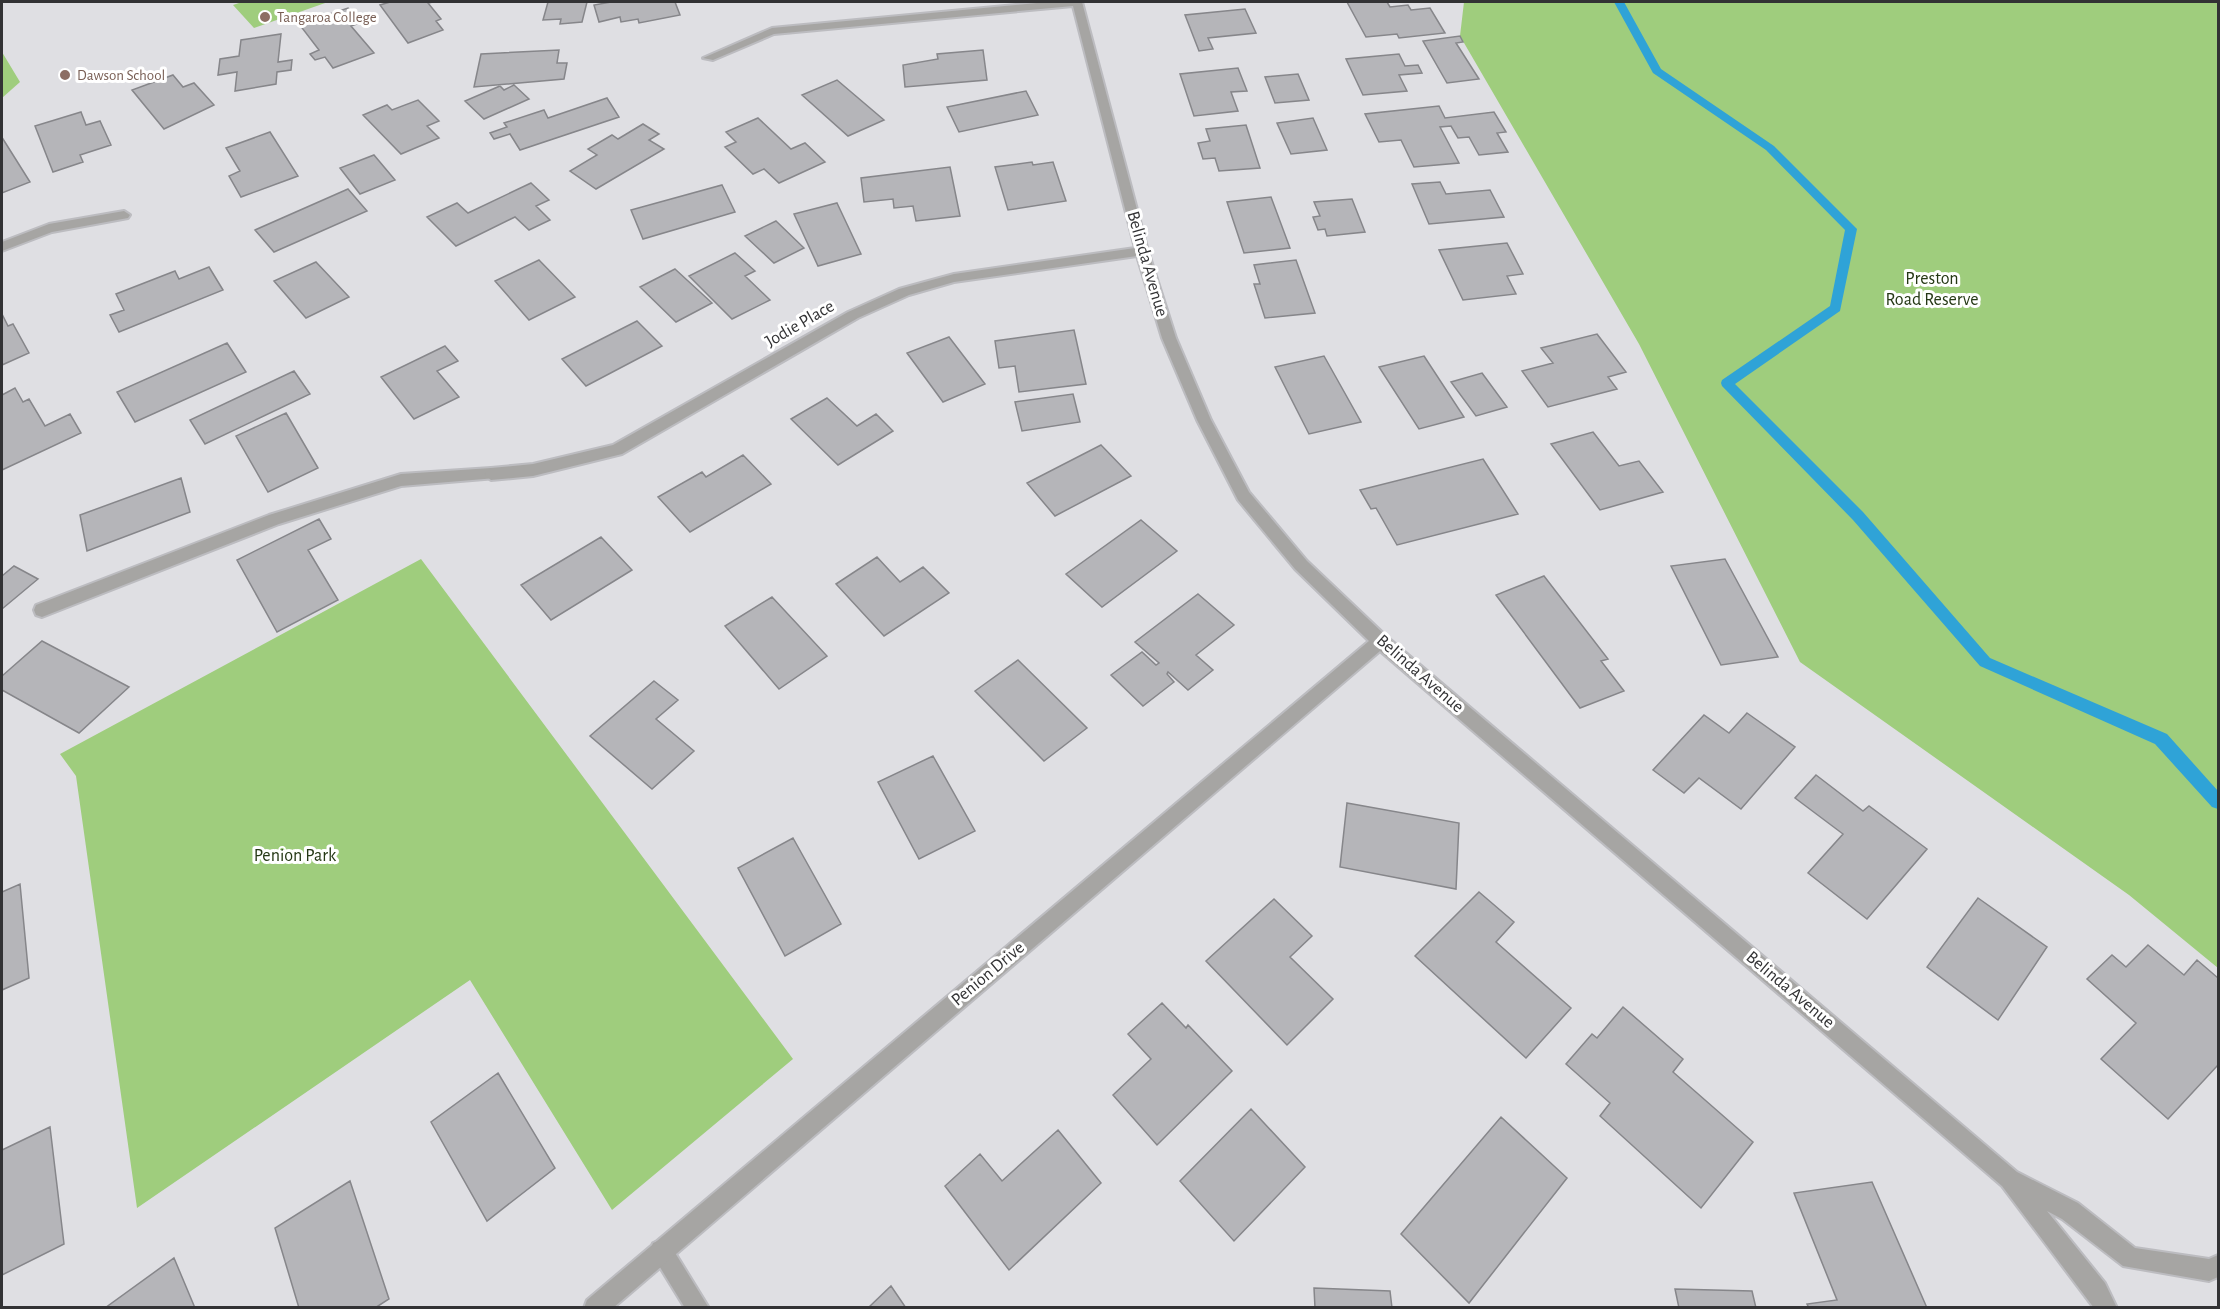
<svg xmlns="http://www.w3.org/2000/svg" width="2220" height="1309" viewBox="0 0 2220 1309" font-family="'Alegreya Sans',sans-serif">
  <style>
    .green { fill: #9fcd7d }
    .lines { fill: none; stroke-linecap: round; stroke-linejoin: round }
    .stream { fill: #2fa3d7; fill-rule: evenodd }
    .building { fill: #b5b5b9; stroke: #86868a; stroke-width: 1.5 }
    .service-casing { stroke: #bcbcc0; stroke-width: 4 }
    .minor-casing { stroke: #bcbcc0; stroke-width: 4 }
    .service { fill: #a6a5a3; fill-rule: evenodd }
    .minor { fill: #a6a5a3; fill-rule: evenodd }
    .education-dot { fill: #8d6e63; stroke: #fff; stroke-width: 2 }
    .labels { text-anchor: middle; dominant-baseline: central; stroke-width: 6; stroke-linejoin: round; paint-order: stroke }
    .far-education-label { font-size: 15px; fill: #785e54; stroke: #fff; text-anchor: start }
    .street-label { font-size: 18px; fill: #323234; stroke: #fff }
    .park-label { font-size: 18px; fill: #253815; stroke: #fff }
  </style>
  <rect width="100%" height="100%" fill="#dfdfe3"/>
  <!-- green -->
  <path class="green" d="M 242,2 L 328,2 L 254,28 L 233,5 Z
    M 1464,2 L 2218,2 L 2218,968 L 2129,895 L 1800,662 L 1639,344 L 1460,36 Z
    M 2,52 L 20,82 L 2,98 Z
    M 421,559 L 793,1059 L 612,1210 L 470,980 L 137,1208 L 76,776 L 60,754 Z"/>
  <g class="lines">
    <!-- stream -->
    <path class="stream" d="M 1614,2 L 1624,2 L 1661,69 L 1774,146 L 1857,229 L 1840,311 L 1735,384 L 1863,512 L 1990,658 L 2167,734 L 2218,791 L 2218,809 L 2212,807 L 2155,744 L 1980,666 L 1853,520 L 1722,386 L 1721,383 L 1722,380 L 1830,306 L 1845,230 L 1766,150 L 1653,73 Z"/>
  </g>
  <!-- building -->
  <path class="building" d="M 390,2 L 433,2 L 428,3 L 441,19 L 436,21 L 443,30 L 408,43 L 380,5 Z
    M 548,2 L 587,2 L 582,22 L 560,24 L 561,19 L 543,20 Z
    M 611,2 L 675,2 L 680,15 L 639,23 L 638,19 L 621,22 L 620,17 L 599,22 L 594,5 Z
    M 1347,2 L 1387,2 L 1390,7 L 1408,5 L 1411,10 L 1430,8 L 1445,33 L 1399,38 L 1397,34 L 1366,37 Z
    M 348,8 L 360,23 L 351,26 L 374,53 L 333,68 L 325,57 L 315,60 L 310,54 L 319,50 L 299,24 Z
    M 1245,9 L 1256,33 L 1208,38 L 1213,49 L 1199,51 L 1185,15 Z
    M 281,34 L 278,62 L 292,60 L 291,70 L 277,72 L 276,84 L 235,91 L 237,72 L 218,75 L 220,59 L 239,56 L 241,40 Z
    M 1460,36 L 1463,42 L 1456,43 L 1479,79 L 1447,83 L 1423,41 Z
    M 559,50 L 557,63 L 567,63 L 564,79 L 474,87 L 481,54 Z
    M 983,50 L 987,80 L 905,87 L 903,65 L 938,59 L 937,54 Z
    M 1399,54 L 1405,66 L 1418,65 L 1422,73 L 1399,75 L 1407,91 L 1363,95 L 1346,59 Z
    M 1238,68 L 1247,91 L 1231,92 L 1238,111 L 1194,116 L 1180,74 Z
    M 1298,74 L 1309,100 L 1275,103 L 1265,77 Z
    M 173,75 L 183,87 L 194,83 L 214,105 L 164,129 L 132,90 Z
    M 837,80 L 884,120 L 848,136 L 802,95 Z
    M 514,85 L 529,99 L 484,119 L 465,101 L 500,86 L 504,90 Z
    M 1026,91 L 1038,115 L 959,132 L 947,107 Z
    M 607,98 L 619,117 L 520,150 L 510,134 L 494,139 L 490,133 L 507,127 L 504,123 L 544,110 L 548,118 Z
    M 418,100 L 439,121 L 427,126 L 439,138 L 401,154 L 363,115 L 387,105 L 392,110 Z
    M 1439,106 L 1445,118 L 1494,112 L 1506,132 L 1497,133 L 1508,152 L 1479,155 L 1469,137 L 1458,138 L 1451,126 L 1440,127 L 1459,163 L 1414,167 L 1401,140 L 1379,142 L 1365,114 Z
    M 81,112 L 86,125 L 100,121 L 111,145 L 80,155 L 83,162 L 53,172 L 35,126 Z
    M 758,118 L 791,149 L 805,143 L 825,162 L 779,183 L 764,169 L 753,174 L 725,147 L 736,142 L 726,132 Z
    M 1313,118 L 1327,150 L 1291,154 L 1277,123 Z
    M 643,124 L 659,134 L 649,140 L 664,149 L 596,189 L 570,171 L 597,155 L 588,149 L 612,135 L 618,139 Z
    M 1246,125 L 1260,168 L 1219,171 L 1215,158 L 1203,159 L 1198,143 L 1210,141 L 1206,129 Z
    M 270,132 L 298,176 L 241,197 L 229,176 L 240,171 L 226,148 Z
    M 3,139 L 30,182 L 2,193 L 2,140 Z
    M 374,155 L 395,180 L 360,194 L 340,168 Z
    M 1032,162 L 1033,165 L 1053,162 L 1066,201 L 1008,210 L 995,167 Z
    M 950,167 L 960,216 L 916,221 L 913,206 L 894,208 L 893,199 L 864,202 L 861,178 Z
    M 1440,182 L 1446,194 L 1490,190 L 1504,217 L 1429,224 L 1412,184 Z
    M 531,183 L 549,200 L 536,206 L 550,220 L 529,230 L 515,217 L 456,246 L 427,217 L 457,203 L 468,213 Z
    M 722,185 L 735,212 L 643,239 L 631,210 Z
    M 348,189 L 367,211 L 274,252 L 255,230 Z
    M 1271,197 L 1290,248 L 1244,253 L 1227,202 Z
    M 1352,199 L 1365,232 L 1327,236 L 1325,229 L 1318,230 L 1313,217 L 1320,216 L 1314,202 Z
    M 837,203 L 861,254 L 818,266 L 794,214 Z
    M 776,221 L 804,248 L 774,263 L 745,236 Z
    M 1507,243 L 1523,274 L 1507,276 L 1516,294 L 1463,300 L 1439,250 Z
    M 735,253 L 755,271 L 745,276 L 770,300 L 732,319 L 689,276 Z
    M 539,260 L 575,297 L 529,320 L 495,281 Z
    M 1296,260 L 1315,313 L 1265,318 L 1254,284 L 1260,284 L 1254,265 Z
    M 316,262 L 349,297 L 306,318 L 274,281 Z
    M 209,267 L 223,290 L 119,332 L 110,315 L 124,310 L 116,294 L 175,271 L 179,279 Z
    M 675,269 L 712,303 L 676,322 L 640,287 Z
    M 2,314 L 8,326 L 13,324 L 29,353 L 2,365 Z
    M 637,321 L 662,346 L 586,386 L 562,359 Z
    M 1074,330 L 1086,384 L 1019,392 L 1015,366 L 999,368 L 995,341 Z
    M 1597,334 L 1626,372 L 1608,377 L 1617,389 L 1548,407 L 1522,371 L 1553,363 L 1541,348 Z
    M 949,337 L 985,384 L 943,402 L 907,353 Z
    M 227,343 L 246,372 L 135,422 L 117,392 Z
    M 445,346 L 458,361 L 437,371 L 459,397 L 414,419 L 381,377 Z
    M 1324,356 L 1361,422 L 1309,434 L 1275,367 Z
    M 1424,356 L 1464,417 L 1419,429 L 1379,367 Z
    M 294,371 L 310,394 L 205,444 L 190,420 Z
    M 1482,373 L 1507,407 L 1476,416 L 1451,382 Z
    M 15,388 L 23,402 L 29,399 L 45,426 L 70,414 L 81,433 L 2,470 L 2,395 Z
    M 1073,394 L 1080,422 L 1022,431 L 1015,402 Z
    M 827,398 L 857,426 L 876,414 L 893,431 L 838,465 L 791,419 Z
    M 286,413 L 318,468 L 268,492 L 236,436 Z
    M 1593,432 L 1619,466 L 1639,461 L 1663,492 L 1600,510 L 1551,444 Z
    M 1101,445 L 1131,476 L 1055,516 L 1027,483 Z
    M 743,455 L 771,484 L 690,532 L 658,497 L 702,472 L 706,477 Z
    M 1483,459 L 1518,514 L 1397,545 L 1376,508 L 1371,509 L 1360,490 Z
    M 181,478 L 190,512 L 87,551 L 80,515 Z
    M 319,519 L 331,539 L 308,550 L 338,600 L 277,632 L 237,560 Z
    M 1141,520 L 1177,551 L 1102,607 L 1066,574 Z
    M 601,537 L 632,570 L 551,620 L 521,585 Z
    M 877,557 L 900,582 L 923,567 L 949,593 L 884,636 L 836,584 Z
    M 1725,559 L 1778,657 L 1721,665 L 1671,566 Z
    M 14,566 L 38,579 L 2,609 L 2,576 Z
    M 1544,576 L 1608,659 L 1601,661 L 1624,691 L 1580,708 L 1496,595 Z
    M 1198,594 L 1234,625 L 1196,655 L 1213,670 L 1188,690 L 1168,672 L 1167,674 L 1174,682 L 1143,706 L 1111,675 L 1142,652 L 1156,665 L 1159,663 L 1135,642 Z
    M 772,597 L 827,656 L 779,689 L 725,626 Z
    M 42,641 L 129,687 L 79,733 L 2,690 L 2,676 Z
    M 1018,660 L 1087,728 L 1044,761 L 975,691 Z
    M 654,681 L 678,700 L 656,719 L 694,751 L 652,789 L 590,736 Z
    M 1747,713 L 1795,747 L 1741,809 L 1699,778 L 1684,793 L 1653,770 L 1704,715 L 1729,733 Z
    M 933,756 L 975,831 L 919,859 L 878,782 Z
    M 1816,775 L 1863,811 L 1869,806 L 1927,849 L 1867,919 L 1808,873 L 1843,834 L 1795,798 Z
    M 1347,803 L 1459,823 L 1456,889 L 1340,867 Z
    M 793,838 L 841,924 L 785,956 L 738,868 Z
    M 20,884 L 29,978 L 2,990 L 2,892 Z
    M 1479,892 L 1514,922 L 1496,942 L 1571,1008 L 1526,1058 L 1415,956 Z
    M 1978,898 L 2047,947 L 1998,1020 L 1927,967 Z
    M 1274,899 L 1312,936 L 1290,957 L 1333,999 L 1287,1045 L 1206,961 Z
    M 2148,945 L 2184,975 L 2197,960 L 2218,978 L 2218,1065 L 2168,1119 L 2101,1059 L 2136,1023 L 2087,979 L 2112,955 L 2126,967 Z
    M 1162,1003 L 1186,1028 L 1188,1025 L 1232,1071 L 1157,1145 L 1113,1095 L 1151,1059 L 1128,1034 Z
    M 1623,1007 L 1683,1059 L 1673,1072 L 1753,1142 L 1701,1208 L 1600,1116 L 1610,1103 L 1566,1064 L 1592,1034 L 1597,1038 Z
    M 498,1073 L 555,1168 L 487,1221 L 431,1122 Z
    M 1251,1109 L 1305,1167 L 1234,1241 L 1180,1181 Z
    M 1501,1117 L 1567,1178 L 1469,1303 L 1401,1234 Z
    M 50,1127 L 64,1244 L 2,1275 L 2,1150 Z
    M 1058,1130 L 1101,1183 L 1009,1270 L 945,1186 L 980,1154 L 1002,1181 Z
    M 350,1181 L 389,1299 L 375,1308 L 299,1308 L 275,1228 Z
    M 1872,1182 L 1927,1308 L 1809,1308 L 1807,1304 L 1837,1300 L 1794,1193 Z
    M 174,1258 L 195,1308 L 105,1308 Z
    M 891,1286 L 906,1308 L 868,1308 Z
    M 1314,1288 L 1390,1291 L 1392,1308 L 1315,1308 Z
    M 1675,1289 L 1752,1291 L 1756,1308 L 1679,1308 Z"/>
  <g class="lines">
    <defs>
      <path id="service" d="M 491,468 L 496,470 L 498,474 L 496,478 L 401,486 L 279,524 L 42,617 L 36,615 L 34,610 L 36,605 L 269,515 L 401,474 Z
        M 661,1240 L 669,1243 L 709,1308 L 685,1308 L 650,1251 L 653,1243 Z"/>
      <path id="minor" d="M 1047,2 L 1082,2 L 1148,251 L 1176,338 L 1211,420 L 1249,492 L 1307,561 L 1386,636 L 2017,1172 L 2078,1203 L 2135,1248 L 2209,1259 L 2218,1255 L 2218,1277 L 2209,1281 L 2123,1266 L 2062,1219 L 2047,1211 L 2105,1283 L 2117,1308 L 2094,1308 L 2002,1186 L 1380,651 L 613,1308 L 584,1308 L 587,1300 L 1369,641 L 1295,569 L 1238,500 L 1197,420 L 1162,338 L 1137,256 L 954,282 L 909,295 L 858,318 L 622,454 L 533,476 L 491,480 L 484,474 L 491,468 L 533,464 L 613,445 L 848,312 L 899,289 L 954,274 L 1135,248 L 1073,6 L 774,34 L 713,60 L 703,58 L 772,28 Z
        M 124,211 L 130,215 L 128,218 L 52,232 L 2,251 L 2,242 L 49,224 Z"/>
    </defs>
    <!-- service casing -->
    <use href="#service" class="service-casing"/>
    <!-- minor casing -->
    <use href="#minor" class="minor-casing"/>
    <!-- service -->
    <use href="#service" class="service"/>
    <!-- minor -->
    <use href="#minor" class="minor"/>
  </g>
  <!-- markers -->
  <g class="education-dot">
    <circle cx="265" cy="17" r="6"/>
    <circle cx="65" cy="75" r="6"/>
  </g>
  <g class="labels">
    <!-- far-education labels -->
    <g class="far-education-label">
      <text x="277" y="17">Tangaroa College</text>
      <text x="77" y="75">Dawson School</text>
    </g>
    <!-- street labels -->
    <g class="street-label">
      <text transform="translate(1147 264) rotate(74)">Belinda Avenue</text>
      <text transform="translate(800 324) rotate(-30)">Jodie Place</text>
      <text transform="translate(1420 674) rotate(41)">Belinda Avenue</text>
      <text transform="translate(988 974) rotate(-40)">Penion Drive</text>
      <text transform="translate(1790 990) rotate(40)">Belinda Avenue</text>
    </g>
    <!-- park labels -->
    <g class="park-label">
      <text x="1932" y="279">Preston<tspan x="1932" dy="21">Road Reserve</tspan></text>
      <text x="295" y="856">Penion Park</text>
    </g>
  </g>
  <!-- border -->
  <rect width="2220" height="1309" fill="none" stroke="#323234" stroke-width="6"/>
</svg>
